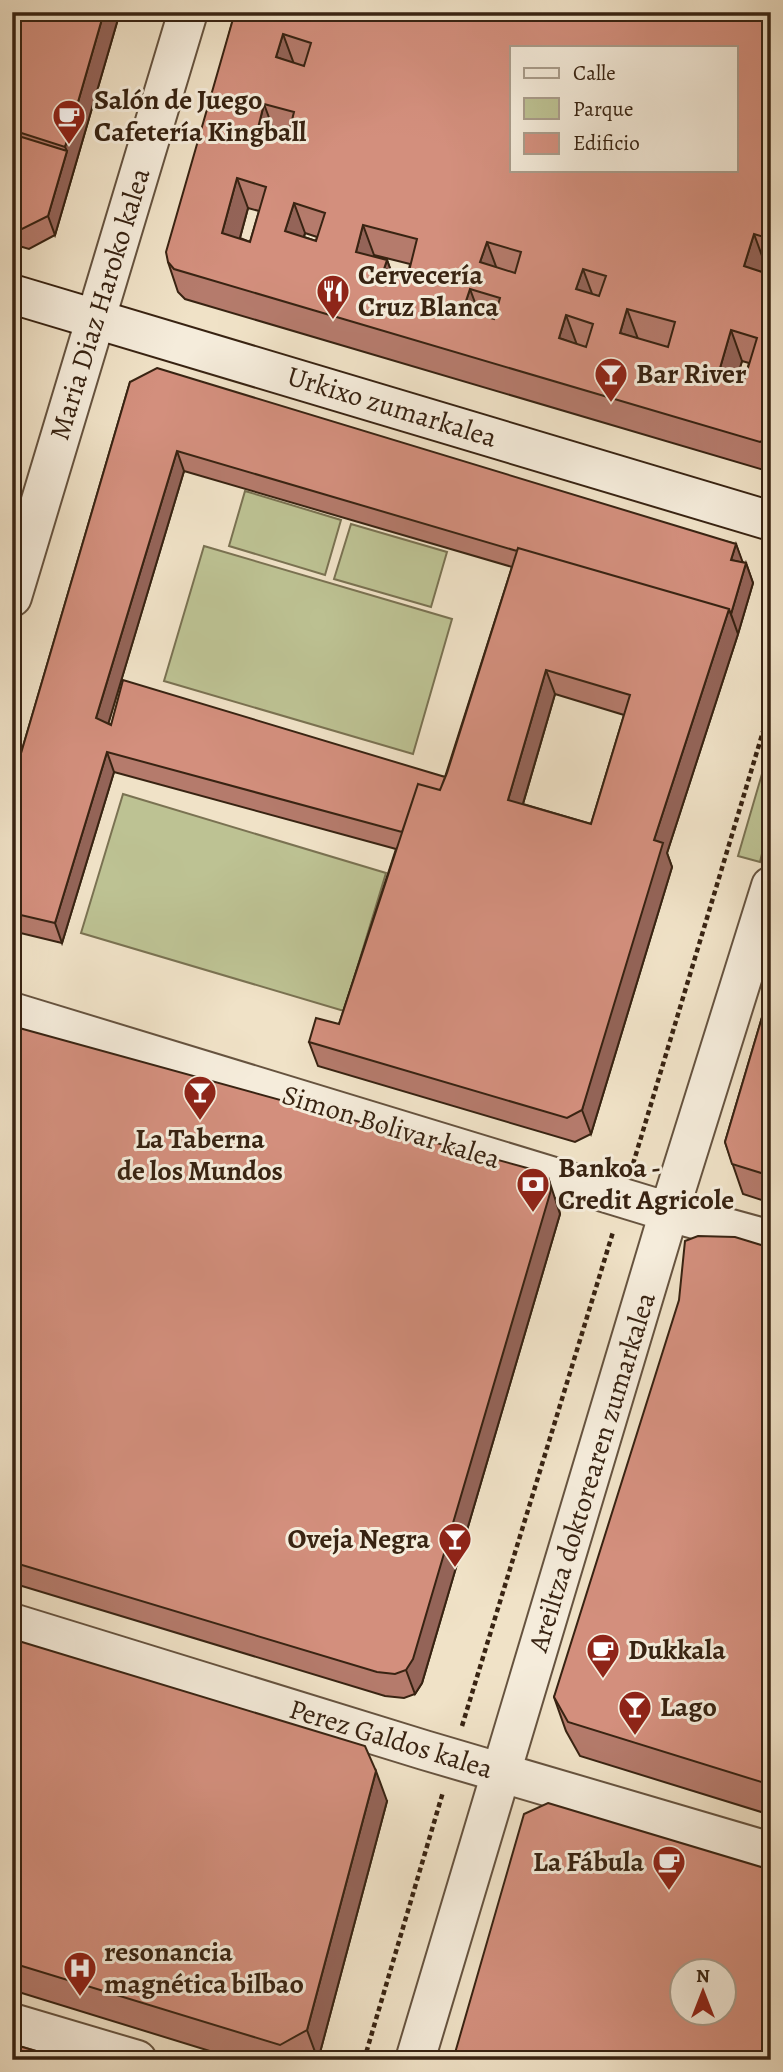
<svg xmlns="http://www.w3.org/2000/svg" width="783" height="2072" viewBox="0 0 783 2072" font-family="Alegreya,serif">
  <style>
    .green { fill: #bdc293; stroke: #7a7252; stroke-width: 2 }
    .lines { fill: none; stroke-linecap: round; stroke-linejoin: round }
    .street-casing { stroke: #66533f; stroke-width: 42 }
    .secondary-casing { stroke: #382312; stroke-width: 42 }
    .path { stroke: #382312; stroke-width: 4.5; stroke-dasharray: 5 3.5; stroke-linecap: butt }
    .street { stroke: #f5ecdb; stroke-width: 38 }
    .secondary { stroke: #f5ecdb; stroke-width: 38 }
    .wall { fill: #b57b6c; stroke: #382312; stroke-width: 2; fill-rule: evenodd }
    .shaded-wall { fill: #946458; stroke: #382312; stroke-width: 2 }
    .building { fill: #d38f7d; stroke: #382312; stroke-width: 2; fill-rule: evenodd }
    .labels { text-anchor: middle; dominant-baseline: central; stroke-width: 6; stroke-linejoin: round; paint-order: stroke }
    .poi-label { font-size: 28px; font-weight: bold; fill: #382312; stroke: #f5ecdb; text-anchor: start }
    .street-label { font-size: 28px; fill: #382312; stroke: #f5ecdb }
  </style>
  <rect width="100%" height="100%" fill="#f0e2c7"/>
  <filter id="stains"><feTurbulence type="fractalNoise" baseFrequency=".00286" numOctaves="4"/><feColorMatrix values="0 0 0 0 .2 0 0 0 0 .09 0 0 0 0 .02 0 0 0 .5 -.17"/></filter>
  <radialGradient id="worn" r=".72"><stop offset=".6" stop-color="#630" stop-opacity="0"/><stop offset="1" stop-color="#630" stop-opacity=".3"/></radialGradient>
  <!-- green -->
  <path class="green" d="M 245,491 L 341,520 L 325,575 L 229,546 Z
    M 351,524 L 447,552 L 431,607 L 334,579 Z
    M 204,546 L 452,619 L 413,754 L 164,681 Z
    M 771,743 L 771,817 L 760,862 L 738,856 Z
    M 123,794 L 386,873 L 344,1011 L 81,933 Z"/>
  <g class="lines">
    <defs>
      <path id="street" d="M 12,597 L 188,12
        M 12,1012 L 669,1212 L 771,1240
        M 12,1623 L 424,1750 L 771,1852
        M 12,2023 L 137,2060
        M 415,2060 L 669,1212 L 771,886"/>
      <path id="secondary" d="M 12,294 L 771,521"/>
    </defs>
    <!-- street casing -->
    <use href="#street" class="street-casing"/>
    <!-- secondary casing -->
    <use href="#secondary" class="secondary-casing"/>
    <!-- path -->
    <path class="path" d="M 633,1164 L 771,705
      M 462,1726 L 613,1232
      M 364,2060 L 443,1792"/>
    <!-- street -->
    <use href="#street" class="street"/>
    <!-- secondary -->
    <use href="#secondary" class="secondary"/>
  </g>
  <!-- wall -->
  <path class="wall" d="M 12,12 L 120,12 L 55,235 L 29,249 L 12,244 Z
    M 235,12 L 771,12 L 771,266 L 765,264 L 762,272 L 771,275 L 771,472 L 185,299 L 178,292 L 168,262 ZM 248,208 L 259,211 L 250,242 L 240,238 ZM 305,233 L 317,237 L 316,241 L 304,237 ZM 374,255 L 410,264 L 408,275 L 391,271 L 387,260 L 374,256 ZM 742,361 L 749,363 L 744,381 L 736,379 Z
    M 130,382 L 736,544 L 742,562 L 746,563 L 753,583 L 738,634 L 667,853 L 672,867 L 591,1134 L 575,1142 L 318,1066 L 309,1042 L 339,1024 L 396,849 L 114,772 L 62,943 L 12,931 L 12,784 ZM 184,471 L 512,567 L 445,777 L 108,724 ZM 555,694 L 624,715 L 591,824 L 523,804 Z
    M 771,987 L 771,1203 L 743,1194 L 725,1142 Z
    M 12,1026 L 558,1205 L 560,1214 L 422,1683 L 415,1694 L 404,1698 L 385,1696 L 12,1583 Z
    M 771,1248 L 771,1815 L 580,1756 L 566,1731 L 554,1697 Z
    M 12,1639 L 387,1801 L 318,2060 L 239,2060 L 12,1990 Z"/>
  <!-- shaded-wall -->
  <path class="shaded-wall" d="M 104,12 L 120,12 L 55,235 L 48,216 L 67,151 L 65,147 Z
    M 283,34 L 294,64 L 276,57 Z
    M 264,104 L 275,134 L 258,128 Z
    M 237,178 L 248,208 L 233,263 L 222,233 Z
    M 294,203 L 305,233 L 296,261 L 285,231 Z
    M 363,225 L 374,255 L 367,282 L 356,252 Z
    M 754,234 L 765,264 L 755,297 L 744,266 Z
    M 487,242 L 498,272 L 480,262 Z
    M 387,260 L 398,290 L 384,269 Z
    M 583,269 L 594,299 L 576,289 Z
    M 470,289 L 481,319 L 463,310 Z
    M 627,309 L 638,339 L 620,333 Z
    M 566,315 L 577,345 L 559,338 Z
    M 731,330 L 742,361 L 729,405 L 718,375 Z
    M 12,334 L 21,362 L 20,382 L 12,406 Z
    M 177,451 L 184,471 L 104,738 L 96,718 Z
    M 736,544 L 743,563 L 731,560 Z
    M 746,563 L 753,583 L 738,634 L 731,614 Z
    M 729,609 L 738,634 L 667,853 L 672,867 L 591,1134 L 582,1110 L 654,840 Z
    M 546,670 L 555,694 L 517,824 L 508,800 Z
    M 107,752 L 114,772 L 62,943 L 55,923 Z
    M 549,1180 L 560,1214 L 422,1683 L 415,1694 L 406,1670 Z
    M 376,1771 L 387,1801 L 318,2060 L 307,2030 Z"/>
  <!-- building -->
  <path class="building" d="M 12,12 L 104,12 L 65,147 L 12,130 Z
    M 235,12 L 635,12 L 643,14 L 644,12 L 771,12 L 771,239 L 754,234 L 744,266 L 771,275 L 771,436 L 760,442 L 174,269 L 168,262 L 166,252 ZM 283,34 L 311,43 L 304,66 L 276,57 ZM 512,47 L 736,47 L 736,170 L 512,170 ZM 264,104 L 294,112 L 288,136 L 258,128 ZM 237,178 L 266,187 L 250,242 L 222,233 ZM 294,203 L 325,213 L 316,241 L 285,231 ZM 363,225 L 417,239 L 408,275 L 384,269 L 387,260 L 356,252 ZM 487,242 L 521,252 L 515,273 L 480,262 ZM 583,269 L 606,276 L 599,296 L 576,289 ZM 470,289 L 500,298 L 494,319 L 463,310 ZM 627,309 L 675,322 L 668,347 L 620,333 ZM 566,315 L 593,324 L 586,347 L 559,338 ZM 731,330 L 757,338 L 744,381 L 718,375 Z
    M 12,134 L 67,151 L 48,216 L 22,229 L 12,227 L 12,163 L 16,150 L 12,149 Z
    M 157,368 L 736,544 L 731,560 L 746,563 L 731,614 L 729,609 L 518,548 L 517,551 L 177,451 L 96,718 L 111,725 L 123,680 L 445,777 L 440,790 L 418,784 L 402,832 L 107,752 L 55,923 L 12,913 L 12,784 L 130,382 Z
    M 518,548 L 729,609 L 654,840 L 663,843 L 582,1110 L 567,1118 L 309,1042 L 316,1018 L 339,1024 L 418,784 L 440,790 L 447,773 ZM 546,670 L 630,695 L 591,824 L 508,800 Z
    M 771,987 L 771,1176 L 732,1164 L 725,1142 Z
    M 12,1026 L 538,1171 L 549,1180 L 551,1190 L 413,1659 L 406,1670 L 395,1674 L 377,1672 L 12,1562 Z
    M 698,1236 L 735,1237 L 771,1248 L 771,1785 L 568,1722 L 554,1697 L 679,1300 L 685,1241 Z
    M 12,1639 L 365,1746 L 376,1771 L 307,2030 L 280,2045 L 12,1963 Z
    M 548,1803 L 771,1870 L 771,2060 L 453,2060 L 524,1814 ZM 682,1970 L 724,1970 L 724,2012 L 682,2012 Z
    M 12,2044 L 67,2060 L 12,2060 Z"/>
  <!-- icons -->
  <defs>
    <symbol id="cafe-pin" viewBox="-11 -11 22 30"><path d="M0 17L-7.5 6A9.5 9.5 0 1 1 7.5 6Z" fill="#8f2418" stroke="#f5ecdb"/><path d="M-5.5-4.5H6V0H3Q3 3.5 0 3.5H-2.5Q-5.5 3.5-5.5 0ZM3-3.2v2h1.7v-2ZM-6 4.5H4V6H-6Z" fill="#fff"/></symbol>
    <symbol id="restaurant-pin" viewBox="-11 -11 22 30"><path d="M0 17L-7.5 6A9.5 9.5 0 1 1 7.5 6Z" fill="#8f2418" stroke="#f5ecdb"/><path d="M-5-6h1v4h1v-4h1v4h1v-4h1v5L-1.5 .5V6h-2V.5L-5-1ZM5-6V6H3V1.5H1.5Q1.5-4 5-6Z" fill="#fff"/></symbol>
    <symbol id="bar-pin" viewBox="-11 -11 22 30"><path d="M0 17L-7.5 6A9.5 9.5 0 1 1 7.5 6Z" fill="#8f2418" stroke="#f5ecdb"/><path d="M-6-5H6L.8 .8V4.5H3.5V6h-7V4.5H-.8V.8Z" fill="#fff"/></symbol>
    <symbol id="bank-pin" viewBox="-11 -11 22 30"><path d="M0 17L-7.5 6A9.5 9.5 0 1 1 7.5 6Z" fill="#8f2418" stroke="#f5ecdb"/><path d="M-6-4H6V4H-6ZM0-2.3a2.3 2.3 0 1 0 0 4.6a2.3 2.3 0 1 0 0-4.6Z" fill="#fff"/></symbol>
    <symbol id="hospital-pin" viewBox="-11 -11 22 30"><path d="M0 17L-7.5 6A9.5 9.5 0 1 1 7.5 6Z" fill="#8f2418" stroke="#f5ecdb"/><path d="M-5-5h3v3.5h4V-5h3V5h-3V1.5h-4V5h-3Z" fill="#fff"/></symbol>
  </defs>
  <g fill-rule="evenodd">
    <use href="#cafe-pin" x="50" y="97" width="38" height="52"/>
    <use href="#restaurant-pin" x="314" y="272" width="38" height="52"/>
    <use href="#bar-pin" x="592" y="355" width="38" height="52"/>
    <use href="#bar-pin" x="181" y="1073" width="38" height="52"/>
    <use href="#bank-pin" x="514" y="1165" width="38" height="52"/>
    <use href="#bar-pin" x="436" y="1520" width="38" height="52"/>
    <use href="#cafe-pin" x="584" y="1631" width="38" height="52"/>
    <use href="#bar-pin" x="616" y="1688" width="38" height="52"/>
    <use href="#cafe-pin" x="650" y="1843" width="38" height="52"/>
    <use href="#hospital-pin" x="61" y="1949" width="38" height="52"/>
  </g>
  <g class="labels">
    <!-- poi labels -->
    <g class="poi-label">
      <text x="94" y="100">Salón de Juego<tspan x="94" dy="32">Cafetería Kingball</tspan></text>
      <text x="358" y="275">Cervecería<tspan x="358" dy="32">Cruz Blanca</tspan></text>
      <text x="636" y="374">Bar River</text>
      <text x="200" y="1139" text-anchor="middle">La Taberna<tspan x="200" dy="32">de los Mundos</tspan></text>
      <text x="558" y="1168">Bankoa -<tspan x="558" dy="32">Credit Agricole</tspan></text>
      <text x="430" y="1539" text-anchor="end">Oveja Negra</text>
      <text x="628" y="1650">Dukkala</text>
      <text x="660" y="1707">Lago</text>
      <text x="644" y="1862" text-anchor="end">La Fábula</text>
      <text x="104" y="1952">resonancia<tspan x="104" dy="32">magnética bilbao</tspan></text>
    </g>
    <!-- street labels -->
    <g class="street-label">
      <text transform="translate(100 304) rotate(-73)">Maria Diaz Haroko kalea</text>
      <text transform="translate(392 407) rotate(17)">Urkixo zumarkalea</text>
      <text transform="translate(391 1127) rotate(17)">Simon Bolivar kalea</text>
      <text transform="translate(592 1472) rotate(-73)">Areiltza doktorearen zumarkalea</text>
      <text transform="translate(391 1739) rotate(17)">Perez Galdos kalea</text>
    </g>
  </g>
  <!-- margin -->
  <rect width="783" height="2072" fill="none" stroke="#f0e2c7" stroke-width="42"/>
  <rect x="14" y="14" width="755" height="2044" fill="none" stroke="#382312" stroke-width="3.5"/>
  <rect x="21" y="21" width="741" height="2030" fill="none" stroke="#382312" stroke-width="2"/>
  <!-- legend -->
  <rect x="510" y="46" width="228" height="126" fill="#f5ecdb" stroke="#a99c8b" stroke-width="2"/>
  <rect x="524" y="68" width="35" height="10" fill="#f5ecdb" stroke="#a99c8b" stroke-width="2"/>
  <text x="573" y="80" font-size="21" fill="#382312">Calle</text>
  <rect x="524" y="98" width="35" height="21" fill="#bdc293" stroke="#a99c8b" stroke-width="2"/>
  <text x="573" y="116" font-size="21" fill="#382312">Parque</text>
  <rect x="524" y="133" width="35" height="21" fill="#d38f7d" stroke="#a99c8b" stroke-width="2"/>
  <text x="573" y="150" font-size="21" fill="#382312">Edificio</text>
  <!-- north arrow -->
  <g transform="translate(703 1992)"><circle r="33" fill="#f5ecdb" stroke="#a99c8b" stroke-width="2"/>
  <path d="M0-5L12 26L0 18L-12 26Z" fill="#8f2418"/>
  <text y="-10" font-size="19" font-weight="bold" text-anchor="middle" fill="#382312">N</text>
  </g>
  <rect width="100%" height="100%" filter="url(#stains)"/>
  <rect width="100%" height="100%" fill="url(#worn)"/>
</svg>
